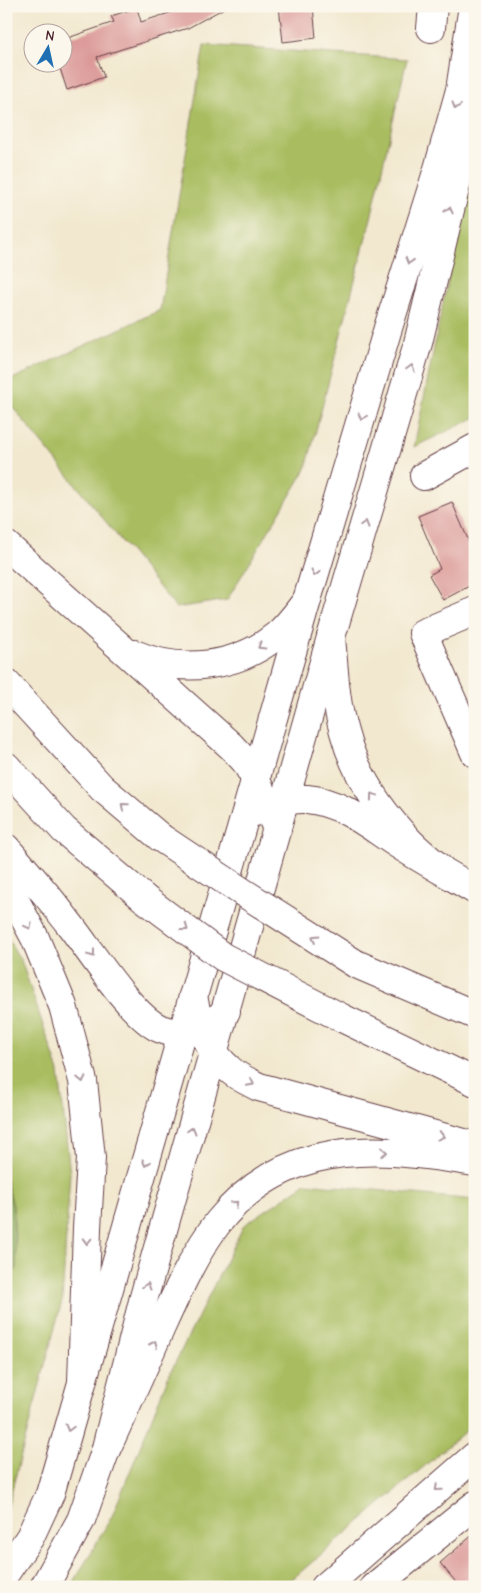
<svg xmlns="http://www.w3.org/2000/svg" width="481" height="1593" viewBox="0 0 481 1593" font-family="'Comic Neue',sans-serif">
  <style>
    .green { fill: #a9bd61; stroke: #7a6e46 }
    .forest { fill: #86a457; stroke: #686241 }
    .building { fill: #db9998 }
    .lines { fill: none; stroke-linecap: round; stroke-linejoin: round }
    .minor-casing { stroke: #633d44; stroke-width: 30 }
    .major-casing { stroke: #633d44; stroke-width: 30 }
    .highway-casing { stroke: #633d44; stroke-width: 30 }
    .minor { stroke: #fff; stroke-width: 28 }
    .major { stroke: #fff; stroke-width: 28 }
    .highway { stroke: #fff; stroke-width: 28 }
    .highway-bridge-casing { stroke: #633d44; stroke-width: 30; stroke-linecap: butt }
    .highway-bridge { stroke: #fff; stroke-width: 28 }
    .oneway { stroke: #ae9aa0 }
  </style>
  <rect width="100%" height="100%" fill="#fbf7ec"/>
  <filter id="ink" filterUnits="userSpaceOnUse"><feTurbulence type="fractalNoise" baseFrequency=".02" numOctaves="2"/><feDisplacementMap in="SourceGraphic" scale="10" xChannelSelector="R" yChannelSelector="G"/><feConvolveMatrix kernelMatrix="1 2 1 2 8 2 1 2 1" color-interpolation-filters="sRGB"/></filter>
  <filter id="wash" filterUnits="userSpaceOnUse"><feTurbulence type="fractalNoise" baseFrequency=".0096" numOctaves="4" result="noise"/><feDisplacementMap in="SourceGraphic" scale="20" xChannelSelector="R" yChannelSelector="G"/><feGaussianBlur stdDeviation="1.12" result="paint"/><feColorMatrix in="noise" values="0 0 0 0 0 0 0 0 0 0 0 0 0 0 0 0 0 1.4 0 .05"/><feComposite in="paint" operator="in"/></filter>
  <g filter="url(#wash)">
    <rect width="100%" height="100%" fill="#f2e8cf"/>
    <!-- green -->
    <path class="green" d="M 204,45 L 407,59 L 371,218 L 306,469 L 227,600 L 176,608 L 6,399 L 6,382 L 160,310 Z
      M 475,144 L 475,418 L 414,447 Z
      M 6,935 L 22,963 L 59,1072 L 70,1173 L 62,1301 L 6,1512 L 6,1272 L 16,1269 L 13,1206 L 6,1180 Z
      M 306,1183 L 475,1200 L 475,1423 L 283,1587 L 71,1587 L 112,1516 L 169,1375 L 244,1225 Z"/>
    <!-- forest -->
    <path class="forest" d="M 6,1180 L 13,1206 L 17,1269 L 6,1272 Z"/>
    <g id="blocks">
      <!-- building -->
      <path class="building" d="M 191,6 L 228,6 L 188,28 L 97,57 L 104,77 L 67,90 L 58,62 L 62,62 L 62,40 L 114,22 L 111,16 L 137,8 L 141,22 Z
        M 279,6 L 313,6 L 316,38 L 283,42 Z
        M 452,502 L 475,556 L 475,583 L 443,600 L 429,575 L 440,569 L 418,516 Z
        M 475,1533 L 475,1587 L 460,1587 L 440,1563 Z"/>
    </g>
  </g>
  <g filter="url(#ink)">
    <use href="#blocks" fill-opacity="0" stroke="#633d44" stroke-width="1"/>
    <g class="lines">
      <defs>
        <path id="minor" d="M 431,28 L 433,6
          M 424,476 L 475,448
          M 475,611 L 423,633 L 475,753
          M 325,1587 L 475,1456
          M 374,1587 L 475,1505"/>
        <path id="major" d="M 6,1572 L 30,1537 L 50,1494 L 307,600 L 388,328 L 438,169 L 460,90 L 473,6
          M 44,1587 L 81,1520 L 105,1452 L 144,1297 L 331,637 L 418,343 L 475,106"/>
        <path id="highway" d="M 6,545 L 231,746 L 245,761 L 256,780 L 277,829
          M 331,637 C 334,669 335,702 344,732 C 355,774 380,811 410,842 C 420,852 431,861 442,870
          M 134,654 C 181,674 237,668 277,635 C 289,625 298,612 307,600
          M 6,683 L 102,788 L 161,838
          M 6,766 L 64,830 L 145,899
          M 245,816 C 265,807 285,798 307,799 C 342,802 371,827 399,845 C 424,861 450,875 475,890
          M 6,848 C 27,872 48,895 67,921 C 88,947 132,1018 161,1029 C 187,1039 207,1029 226,1011
          M 6,883 L 35,938 L 63,1006 L 83,1081 L 91,1158 L 87,1228 L 82,1382
          M 356,964 L 475,1015
          M 193,996 C 198,1023 208,1051 229,1069 C 237,1077 249,1082 259,1087 L 475,1146
          M 342,1018 L 475,1082
          M 105,1452 C 123,1413 141,1374 158,1334 C 194,1255 223,1183 316,1158 C 367,1145 423,1154 475,1162"/>
      </defs>
      <!-- minor casing -->
      <use href="#minor" class="minor-casing"/>
      <!-- major casing -->
      <use href="#major" class="major-casing"/>
      <!-- highway casing -->
      <use href="#highway" class="highway-casing"/>
      <!-- minor -->
      <use href="#minor" class="minor"/>
      <!-- major -->
      <use href="#major" class="major"/>
      <!-- highway -->
      <use href="#highway" class="highway"/>
      <defs>
        <path id="highway-bridge" d="M 161,838 L 244,893 L 356,964
          M 145,899 L 223,957 L 342,1018"/>
      </defs>
      <!-- highway-bridge casing -->
      <use href="#highway-bridge" class="highway-bridge-casing"/>
      <!-- highway-bridge -->
      <use href="#highway-bridge" class="highway-bridge"/>
    </g>
    <!-- one-way arrows -->
    <defs><path id="oneway-chevron" d="M-2-3.5L2.5 0L-2 3.5" fill="none" stroke-width="1.6" stroke-linecap="round" stroke-linejoin="round" transform="scale(1.25)"/></defs>
    <g class="oneway">
      <use href="#oneway-chevron" transform="translate(456 106) rotate(106)"/>
      <use href="#oneway-chevron" transform="translate(449 210) rotate(-77)"/>
      <use href="#oneway-chevron" transform="translate(409 261) rotate(107)"/>
      <use href="#oneway-chevron" transform="translate(411 368) rotate(-74)"/>
      <use href="#oneway-chevron" transform="translate(362 417) rotate(107)"/>
      <use href="#oneway-chevron" transform="translate(365 524) rotate(-74)"/>
      <use href="#oneway-chevron" transform="translate(315 573) rotate(107)"/>
      <use href="#oneway-chevron" transform="translate(261 646) rotate(148)"/>
      <use href="#oneway-chevron" transform="translate(373 796) rotate(-126)"/>
      <use href="#oneway-chevron" transform="translate(124 806) rotate(-139)"/>
      <use href="#oneway-chevron" transform="translate(29 926) rotate(62)"/>
      <use href="#oneway-chevron" transform="translate(185 928) rotate(37)"/>
      <use href="#oneway-chevron" transform="translate(315 938) rotate(-148)"/>
      <use href="#oneway-chevron" transform="translate(92 954) rotate(53)"/>
      <use href="#oneway-chevron" transform="translate(82 1079) rotate(78)"/>
      <use href="#oneway-chevron" transform="translate(251 1083) rotate(27)"/>
      <use href="#oneway-chevron" transform="translate(192 1130) rotate(-74)"/>
      <use href="#oneway-chevron" transform="translate(441 1136) rotate(15)"/>
      <use href="#oneway-chevron" transform="translate(384 1152) rotate(3)"/>
      <use href="#oneway-chevron" transform="translate(146 1163) rotate(106)"/>
      <use href="#oneway-chevron" transform="translate(235 1204) rotate(-44)"/>
      <use href="#oneway-chevron" transform="translate(87 1241) rotate(92)"/>
      <use href="#oneway-chevron" transform="translate(147 1286) rotate(-74)"/>
      <use href="#oneway-chevron" transform="translate(154 1344) rotate(-66)"/>
      <use href="#oneway-chevron" transform="translate(69 1428) rotate(106)"/>
      <use href="#oneway-chevron" transform="translate(438 1488) rotate(139)"/>
    </g>
  </g>
  <!-- margin -->
  <rect width="481" height="1593" fill="none" stroke="#fbf7ec" stroke-width="25"/>
  <!-- north arrow -->
  <g transform="translate(48 48) rotate(9)"><circle r="24" fill="#fbf7ec" stroke="#b4a19f"/>
  <path d="M0-4L9 19L0 12L-9 19Z" fill="#1f6fb2"/>
  <text y="-8" font-size="14" font-weight="bold" text-anchor="middle" fill="#4a1f2b">N</text>
  </g>
</svg>
